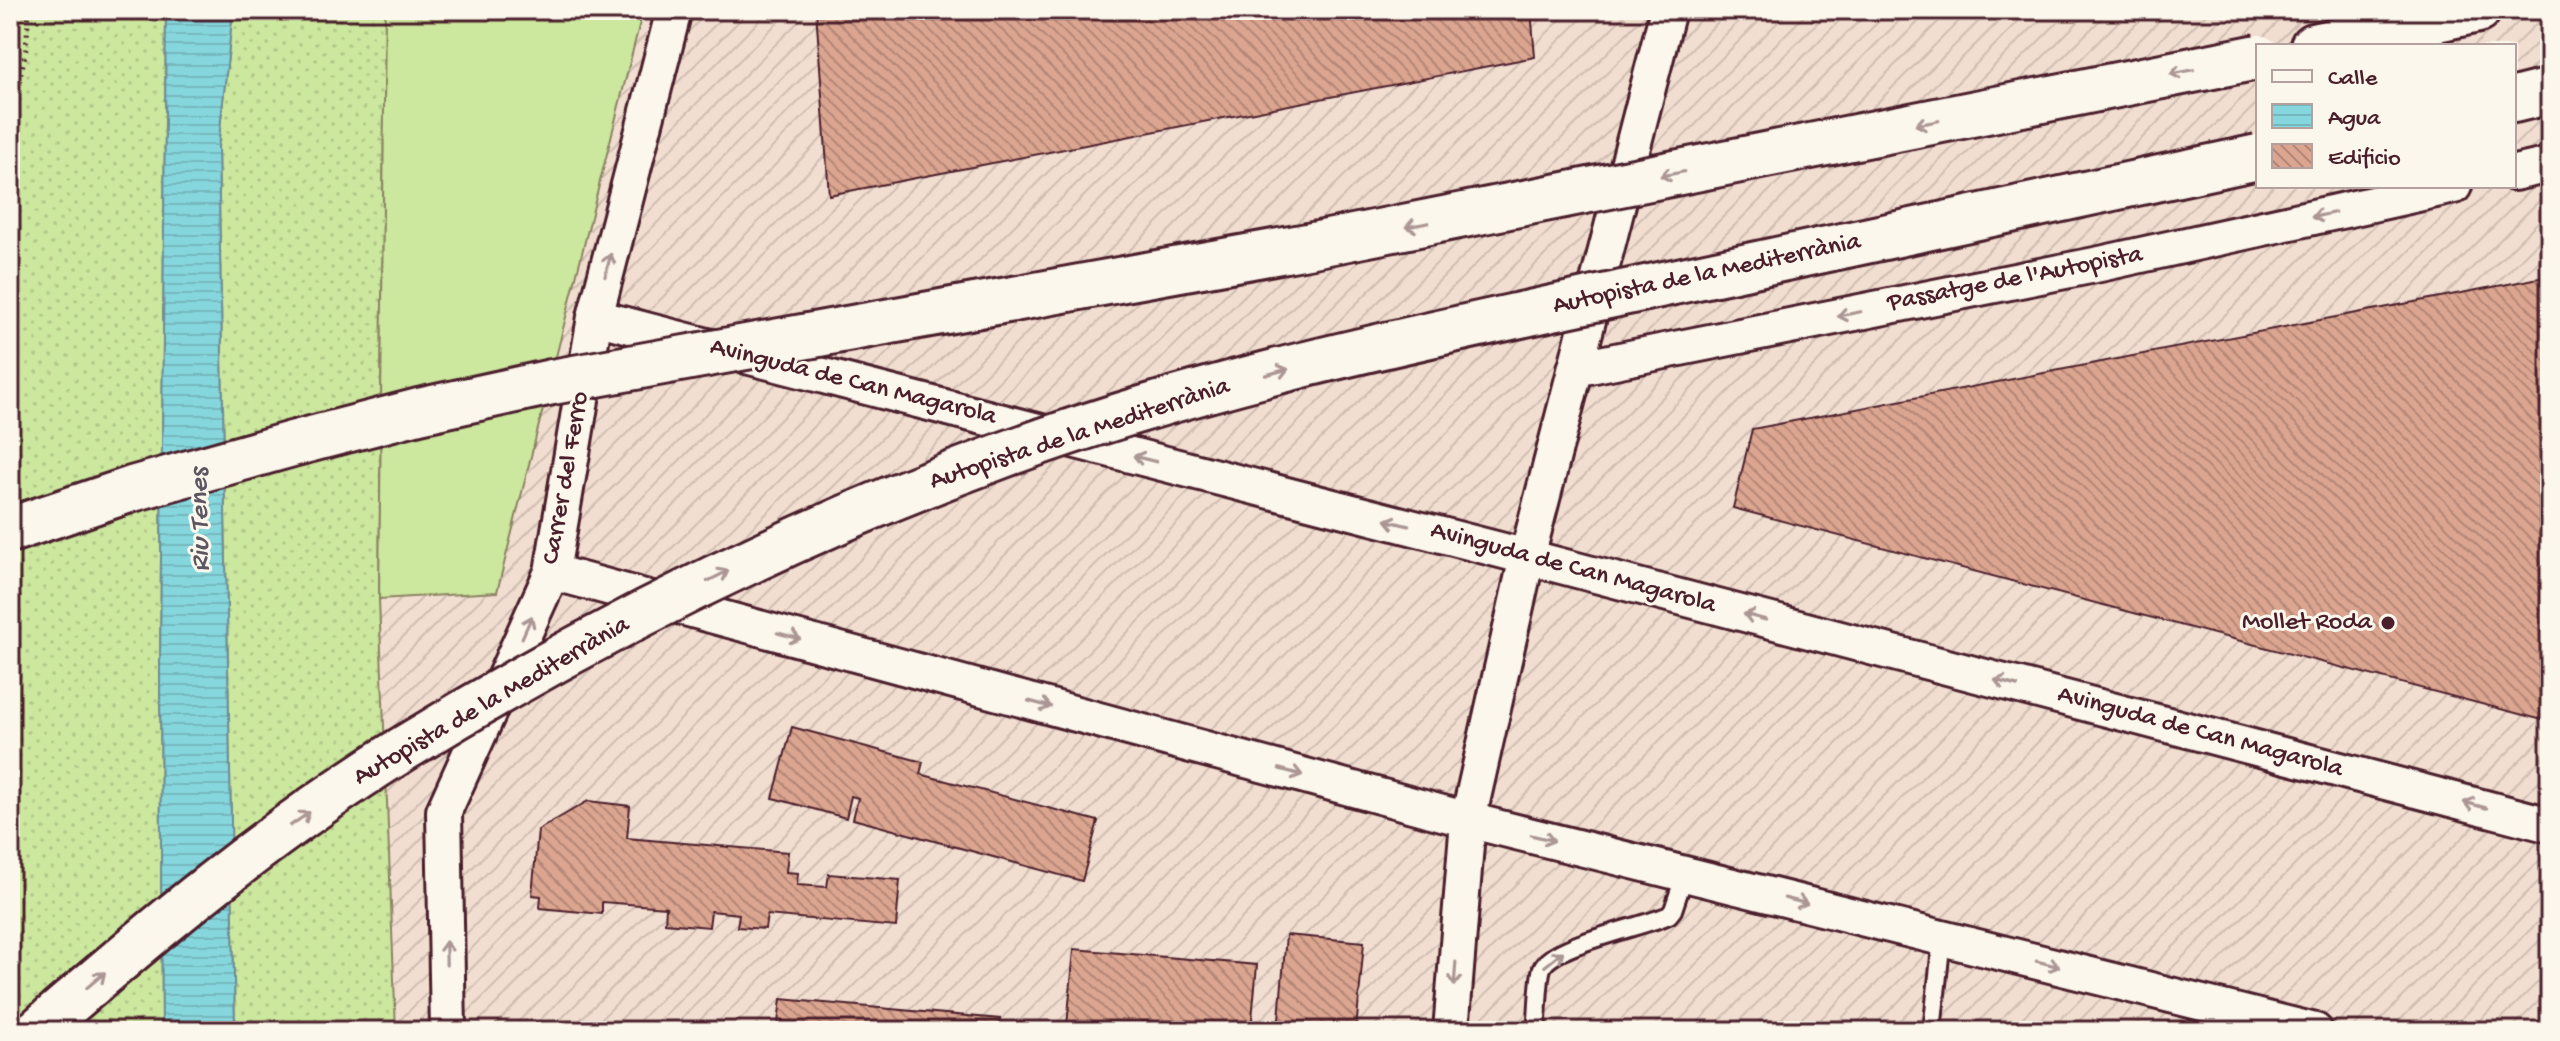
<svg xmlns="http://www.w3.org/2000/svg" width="2560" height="1041" viewBox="0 0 2560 1041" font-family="'Gochi Hand',sans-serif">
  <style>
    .industrial { fill: url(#industrial-furrows); fill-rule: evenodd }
    .grass { fill: url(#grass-dots); stroke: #8b8364; stroke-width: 2 }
    .garden { fill: #cce79e; stroke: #8b8364; stroke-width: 2 }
    .water { fill: url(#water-rules); stroke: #6d8d96; stroke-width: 2 }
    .building { fill: url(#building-back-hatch); stroke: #4a1f2b; stroke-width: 2 }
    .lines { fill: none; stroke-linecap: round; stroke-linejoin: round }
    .lane-casing { stroke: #4a1f2b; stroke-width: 22 }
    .street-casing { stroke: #4a1f2b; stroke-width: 40 }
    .highway-casing { stroke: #4a1f2b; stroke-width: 50 }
    .path { stroke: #4a1f2b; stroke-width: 5; stroke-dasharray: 2 6; stroke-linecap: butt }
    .lane { stroke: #fbf7ec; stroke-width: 16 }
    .street { stroke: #fbf7ec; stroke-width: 34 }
    .highway { stroke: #fbf7ec; stroke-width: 44 }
    .highway-bridge-casing { stroke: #4a1f2b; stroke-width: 50; stroke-linecap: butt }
    .highway-bridge { stroke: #fbf7ec; stroke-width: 44 }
    .oneway { stroke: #ab9695 }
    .poi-dot { fill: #4a1f2b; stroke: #fbf7ec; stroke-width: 3 }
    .labels { text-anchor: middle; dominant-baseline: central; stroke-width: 6; stroke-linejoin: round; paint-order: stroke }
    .street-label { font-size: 26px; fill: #4a1f2b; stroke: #fbf7ec }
    .poi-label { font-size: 26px; fill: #4a1f2b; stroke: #fbf7ec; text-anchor: end }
    .water-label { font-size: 28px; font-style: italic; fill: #5c5660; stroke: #fbf7ec }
  </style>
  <defs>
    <pattern id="industrial-furrows" width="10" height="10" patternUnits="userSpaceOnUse" patternTransform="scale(2)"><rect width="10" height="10" fill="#f1ded0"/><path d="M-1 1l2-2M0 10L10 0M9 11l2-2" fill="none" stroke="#d0beb3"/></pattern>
    <pattern id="grass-dots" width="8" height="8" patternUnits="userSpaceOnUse" patternTransform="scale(2)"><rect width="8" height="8" fill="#cce79e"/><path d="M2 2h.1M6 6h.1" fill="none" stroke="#b1c688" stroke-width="1.8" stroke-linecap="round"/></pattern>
    <pattern id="water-rules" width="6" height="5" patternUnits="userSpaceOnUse" patternTransform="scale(2)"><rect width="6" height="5" fill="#85d7dd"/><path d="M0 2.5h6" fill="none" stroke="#74b8be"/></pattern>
    <pattern id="building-back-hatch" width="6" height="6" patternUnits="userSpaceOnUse" patternTransform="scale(2)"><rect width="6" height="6" fill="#dba590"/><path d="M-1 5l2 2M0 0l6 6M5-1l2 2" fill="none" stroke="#b48676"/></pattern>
  </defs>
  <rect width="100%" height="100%" fill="#fbf7ec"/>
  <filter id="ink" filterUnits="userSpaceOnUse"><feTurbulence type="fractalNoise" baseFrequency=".0125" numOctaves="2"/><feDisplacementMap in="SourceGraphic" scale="16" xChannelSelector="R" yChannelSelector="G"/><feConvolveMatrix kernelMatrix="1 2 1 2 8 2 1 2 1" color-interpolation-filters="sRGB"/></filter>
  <g filter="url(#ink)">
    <!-- industrial -->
    <path class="industrial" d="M 643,10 L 2550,10 L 2550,1031 L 396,1031 L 379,599 L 497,592 ZM 2258,46 L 2514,46 L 2514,186 L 2258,186 Z"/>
    <!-- grass -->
    <path class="grass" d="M 10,10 L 166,10 L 160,666 L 162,1031 L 15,1031 L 10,859 L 10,177 L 12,160 L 10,154 Z
      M 233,10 L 385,10 L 379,599 L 396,1031 L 235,1031 L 218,147 Z"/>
    <!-- garden -->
    <path class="garden" d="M 385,10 L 643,10 L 497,592 L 379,599 Z"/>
    <!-- water -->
    <path class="water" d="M 166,10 L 233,10 L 218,147 L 235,1031 L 162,1031 L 160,666 Z"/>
    <!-- building -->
    <path class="building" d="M 816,10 L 1531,10 L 1535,57 L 829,195 Z
      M 2550,276 L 2550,722 L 1733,508 L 1752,429 Z
      M 792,727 L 923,762 L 920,774 L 1098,821 L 1082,881 L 853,819 L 858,798 L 851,796 L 846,818 L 773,798 Z
      M 588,801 L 630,806 L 627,838 L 788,852 L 786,872 L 798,873 L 797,885 L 827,887 L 829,874 L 900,880 L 896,927 L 767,915 L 765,929 L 737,927 L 739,914 L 711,911 L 709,927 L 665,923 L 666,907 L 602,902 L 602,914 L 540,908 L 541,896 L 532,895 L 538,830 Z
      M 1286,935 L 1364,942 L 1356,1031 L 1278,1031 Z
      M 1074,949 L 1257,965 L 1251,1030 L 1141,1021 L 1140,1031 L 1067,1026 Z
      M 781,999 L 1000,1019 L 999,1031 L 777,1031 Z"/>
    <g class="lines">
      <defs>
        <path id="lane" d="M 1536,1031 C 1538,1016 1538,980 1542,968 C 1552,944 1643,927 1669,915 L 1673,910 L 1685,874
          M 1932,1031 L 1942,938"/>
        <path id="street" d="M 2514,173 L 2550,165
          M 595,317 L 1527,557 L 2550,825
          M 1575,369 L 2100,264 L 2454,186
          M 552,572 L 1468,820 L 2315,1031
          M 448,1031 L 444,811 L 552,572 L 595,317 L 674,10
          M 1451,1031 L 1468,820 L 1527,557 L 1668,10"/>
        <path id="highway" d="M 2313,46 L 2478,10
          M 2514,100 L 2550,91"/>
      </defs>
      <!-- lane casing -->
      <use href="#lane" class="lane-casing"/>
      <!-- street casing -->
      <use href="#street" class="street-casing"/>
      <!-- highway casing -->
      <use href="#highway" class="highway-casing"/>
      <!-- path -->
      <path class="path" d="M 10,129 L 26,49 L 29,10
        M 10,721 L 13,570"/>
      <!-- lane -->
      <use href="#lane" class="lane"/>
      <!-- street -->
      <use href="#street" class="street"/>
      <!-- highway -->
      <use href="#highway" class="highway"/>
      <defs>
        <path id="highway-bridge" d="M 10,530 L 132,489 L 292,444 L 419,411 L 552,382 L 1313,245 L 2258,57
          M 37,1031 C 153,930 272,830 403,749 C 593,632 794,532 1003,455 C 1205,381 1417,337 1627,292 C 1837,247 2048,202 2258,157"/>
      </defs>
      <!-- highway-bridge casing -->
      <use href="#highway-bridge" class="highway-bridge-casing"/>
      <!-- highway-bridge -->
      <use href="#highway-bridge" class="highway-bridge"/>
    </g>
    <!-- one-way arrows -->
    <defs><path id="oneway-shaft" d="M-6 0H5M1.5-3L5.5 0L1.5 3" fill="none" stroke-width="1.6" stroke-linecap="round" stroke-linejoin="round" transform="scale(2)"/></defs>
    <g class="oneway">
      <use href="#oneway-shaft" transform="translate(2182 72) rotate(169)"/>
      <use href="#oneway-shaft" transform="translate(1927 123) rotate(169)"/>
      <use href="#oneway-shaft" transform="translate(1672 174) rotate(169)"/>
      <use href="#oneway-shaft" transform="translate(2323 215) rotate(168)"/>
      <use href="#oneway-shaft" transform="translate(1417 225) rotate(169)"/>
      <use href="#oneway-shaft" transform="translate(608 265) rotate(-75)"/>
      <use href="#oneway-shaft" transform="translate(1849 314) rotate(169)"/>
      <use href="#oneway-shaft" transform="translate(1277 372) rotate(-15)"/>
      <use href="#oneway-shaft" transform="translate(1145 459) rotate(-166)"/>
      <use href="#oneway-shaft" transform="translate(1397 523) rotate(-166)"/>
      <use href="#oneway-shaft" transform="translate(718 576) rotate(-27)"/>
      <use href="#oneway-shaft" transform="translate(1755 617) rotate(-165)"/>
      <use href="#oneway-shaft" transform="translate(527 627) rotate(-66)"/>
      <use href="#oneway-shaft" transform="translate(789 636) rotate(15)"/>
      <use href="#oneway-shaft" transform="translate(2006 683) rotate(-165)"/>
      <use href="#oneway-shaft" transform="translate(1040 704) rotate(15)"/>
      <use href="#oneway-shaft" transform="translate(1291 772) rotate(15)"/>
      <use href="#oneway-shaft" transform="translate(2475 805) rotate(-165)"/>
      <use href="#oneway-shaft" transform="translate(300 819) rotate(-35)"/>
      <use href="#oneway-shaft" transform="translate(1543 838) rotate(14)"/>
      <use href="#oneway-shaft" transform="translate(1796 901) rotate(14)"/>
      <use href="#oneway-shaft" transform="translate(446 953) rotate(-91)"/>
      <use href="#oneway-shaft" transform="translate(1554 959) rotate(-39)"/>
      <use href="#oneway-shaft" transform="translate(2048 964) rotate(14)"/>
      <use href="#oneway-shaft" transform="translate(1455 974) rotate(94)"/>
      <use href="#oneway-shaft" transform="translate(96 980) rotate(-40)"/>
    </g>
  </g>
  <!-- markers -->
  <circle class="poi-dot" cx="2388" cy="623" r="8"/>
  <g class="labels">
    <!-- street labels -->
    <g class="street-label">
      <text transform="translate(1707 275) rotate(-12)">Autopista de la Mediterrània</text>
      <text transform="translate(2015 280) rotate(-11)">Passatge de l'Autopista</text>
      <text transform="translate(853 383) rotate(14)">Avinguda de Can Magarola</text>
      <text transform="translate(1080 435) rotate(-18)">Autopista de la Mediterrània</text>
      <text transform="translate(567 478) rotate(-80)">Carrer del Ferro</text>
      <text transform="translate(1573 569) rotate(15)">Avinguda de Can Magarola</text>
      <text transform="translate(492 702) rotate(-30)">Autopista de la Mediterrània</text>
      <text transform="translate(2200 733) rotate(15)">Avinguda de Can Magarola</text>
    </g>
    <!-- poi labels -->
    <g class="poi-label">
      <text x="2372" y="623">Mollet Roda</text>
    </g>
    <!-- water labels -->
    <g class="water-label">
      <text transform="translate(201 520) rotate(-91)">Riu Tenes</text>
    </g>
  </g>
  <!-- margin -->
  <rect width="2560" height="1041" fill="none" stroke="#fbf7ec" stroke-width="40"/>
  <rect x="20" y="20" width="2520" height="1001" fill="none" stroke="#4a1f2b" stroke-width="3" filter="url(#ink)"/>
  <!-- legend -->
  <rect x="2256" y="44" width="260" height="144" fill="#fbf7ec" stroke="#b4a19f" stroke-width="2"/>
  <rect x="2272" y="70" width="40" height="12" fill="#fbf7ec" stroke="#b4a19f" stroke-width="2"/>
  <text x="2328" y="84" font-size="24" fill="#4a1f2b">Calle</text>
  <rect x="2272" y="104" width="40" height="24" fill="url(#water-rules)" stroke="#b4a19f" stroke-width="2"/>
  <text x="2328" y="124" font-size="24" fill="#4a1f2b">Agua</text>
  <rect x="2272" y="144" width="40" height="24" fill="url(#building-back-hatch)" stroke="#b4a19f" stroke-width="2"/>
  <text x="2328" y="164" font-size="24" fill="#4a1f2b">Edificio</text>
</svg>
